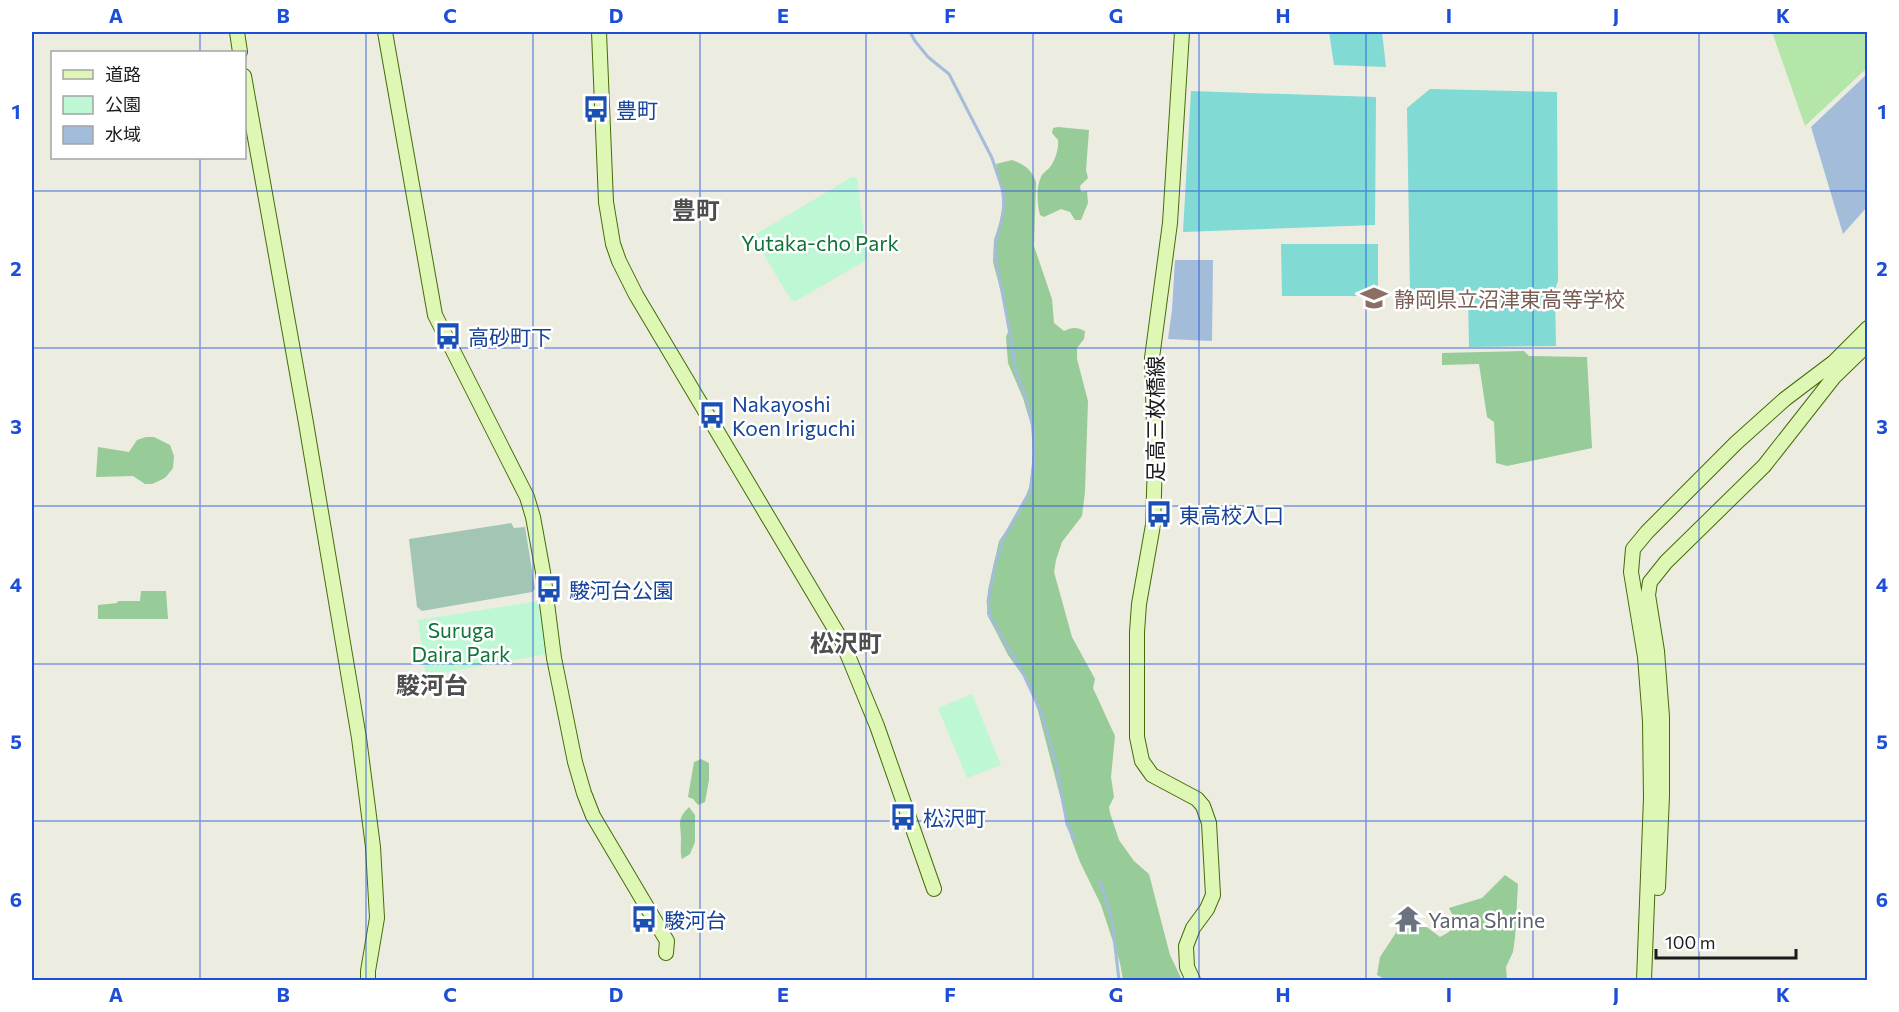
<svg xmlns="http://www.w3.org/2000/svg" width="1899" height="1012" viewBox="0 0 1899 1012" font-family="Commissioner,'Noto Sans JP',sans-serif">
  <style>
    .grass { fill: #b3e6a8 }
    .forest { fill: #97cb98 }
    .cemetery { fill: #a3c5b3 }
    .park { fill: #bef7d4 }
    .pitch { fill: #81dad3 }
    .water { fill: #a2bcd9 }
    .lines { fill: none; stroke-linecap: round; stroke-linejoin: round }
    .stream { stroke: #a2bcd9; stroke-width: 3 }
    .secondary-casing { stroke: #436d08; stroke-width: 16 }
    .secondary { stroke: #dff7b5; stroke-width: 14 }
    .grid { fill: none; stroke: #1d4ed8; stroke-width: 1.5; stroke-opacity: 0.55 }
    .labels { text-anchor: middle; dominant-baseline: central; stroke-width: 5; stroke-linejoin: round; paint-order: stroke }
    .transit-label { font-size: 21px; fill: #164399; stroke: #fff; text-anchor: start }
    .park-label { font-size: 21px; fill: #0f7437; stroke: #fff }
    .education-label { font-size: 21px; fill: #785e54; stroke: #fff; text-anchor: start }
    .street-label { font-size: 21px; fill: #1b1b1b; stroke: #fff }
    .worship-label { font-size: 21px; fill: #5b616d; stroke: #fff; text-anchor: start }
    .quarter-label { font-size: 24px; font-weight: bold; fill: #4e4e4e; stroke: #fff }
    .neatline { fill: none; stroke: #1d4ed8; stroke-width: 2 }
    .grid-label { font-size: 20px; text-anchor: middle; font-weight: bold; fill: #1d4ed8 }
  </style>
  <rect width="100%" height="100%" fill="#edece1"/>
  <!-- grass -->
  <path class="grass" d="M 1772,32 L 1867,32 L 1867,68 L 1805,126 Z"/>
  <!-- forest -->
  <path class="forest" d="M 1058,127 L 1089,130 L 1086,170 L 1088,178 L 1080,186 L 1081,192 L 1087,191 L 1088,203 L 1081,220 L 1075,220 L 1070,212 L 1061,209 L 1044,217 L 1040,215 C 1037,204 1036,187 1041,177 C 1043,172 1047,171 1050,167 C 1055,160 1059,149 1058,140 L 1052,133 L 1053,128 Z
    M 1012,160 C 1025,165 1031,169 1036,182 L 1034,246 L 1052,299 L 1054,323 L 1064,331 C 1072,327 1077,327 1085,331 L 1084,339 L 1077,348 L 1077,359 L 1088,401 L 1085,492 L 1082,516 L 1062,542 L 1056,560 L 1054,572 L 1072,637 L 1095,679 L 1093,688 L 1115,736 L 1111,777 L 1114,797 L 1109,807 L 1110,813 L 1119,840 L 1134,861 L 1149,874 L 1170,955 L 1182,980 L 1123,980 L 1120,963 L 1101,905 L 1080,862 L 1071,838 L 1038,711 L 1028,683 L 1008,655 L 987,614 L 988,590 L 999,541 L 1021,510 L 1030,485 L 1033,452 L 1031,425 L 1023,398 L 1008,363 L 1006,337 L 1010,326 L 993,262 L 994,240 L 1000,221 L 1003,201 L 996,164 Z
    M 1524,351 L 1529,356 L 1587,357 L 1592,448 L 1507,466 L 1496,463 L 1494,422 L 1487,417 L 1479,364 L 1442,365 L 1442,353 Z
    M 146,437 L 154,437 L 170,445 L 174,456 L 173,468 L 166,477 L 161,480 L 152,484 L 145,484 L 133,476 L 96,477 L 98,447 L 129,452 L 137,440 Z
    M 141,591 L 166,591 L 168,619 L 98,619 L 98,605 L 117,603 L 118,601 L 140,601 Z
    M 701,759 L 709,763 L 709,780 L 705,802 L 698,805 L 693,799 L 688,797 L 694,762 Z
    M 689,807 L 695,815 L 695,842 L 690,854 L 682,859 C 680,852 681,846 681,839 C 681,824 676,820 689,807 Z
    M 1505,875 L 1518,884 L 1515,938 L 1513,952 L 1506,967 L 1507,980 L 1386,980 L 1377,975 L 1380,957 L 1403,922 L 1424,925 L 1440,937 L 1449,932 L 1454,918 L 1449,908 L 1482,898 Z"/>
  <!-- cemetery -->
  <path class="cemetery" d="M 511,523 L 514,528 L 525,527 L 535,589 L 532,592 L 422,611 L 417,607 L 409,539 Z"/>
  <!-- park -->
  <path class="park" d="M 852,177 L 857,178 L 867,256 L 865,261 L 796,301 L 791,300 L 755,240 L 756,234 Z
    M 539,601 L 546,654 L 426,676 L 418,620 Z
    M 972,694 L 1001,765 L 967,778 L 938,708 Z"/>
  <!-- pitch -->
  <path class="pitch" d="M 1329,32 L 1382,32 L 1386,67 L 1334,65 Z
    M 1430,89 L 1557,92 L 1558,281 L 1554,292 L 1410,292 L 1407,108 Z
    M 1191,91 L 1376,97 L 1375,225 L 1183,232 Z
    M 1281,244 L 1378,244 L 1378,296 L 1282,296 Z
    M 1468,295 L 1555,296 L 1556,346 L 1469,347 Z"/>
  <!-- water -->
  <path class="water" d="M 1867,74 L 1867,207 L 1843,234 L 1811,127 Z
    M 1175,260 L 1213,260 L 1212,341 L 1168,339 L 1172,310 Z"/>
  <g class="lines">
    <!-- stream -->
    <path class="stream" d="M 910,32 L 915,41 L 928,57 L 949,74 L 992,158 L 1003,191 L 1004,210 L 996,242 L 995,254 L 1013,350 L 1015,369 L 1028,404 L 1034,432 L 1034,462 L 1030,491 L 1003,539 L 995,565 L 988,601 L 990,617 L 1023,673 L 1042,714 L 1056,763 L 1067,824 L 1075,841
      M 1100,880 L 1112,920 L 1119,980"/>
    <defs>
      <path id="secondary" d="M 237,32 L 240,52
        M 385,32 L 435,315 L 527,497 L 533,517 L 543,572 L 554,658 L 575,762 L 584,793 L 593,816 L 667,941 L 666,953
        M 599,32 L 606,202 L 613,244 L 619,261 L 636,295 L 842,641 L 877,726 L 934,889
        M 1182,32 L 1170,223 L 1152,358 L 1155,462 L 1153,525 L 1139,604 L 1137,632 L 1137,737 L 1142,761 L 1152,775 L 1197,799 L 1203,806 L 1209,823 L 1213,895 L 1207,909 L 1193,928 L 1186,946 L 1187,967 L 1193,980
        M 244,76 L 306,423 L 359,738 L 373,847 L 377,918 L 368,971 L 368,980
        M 1658,888 L 1662,796 L 1662,717 L 1657,651 L 1648,595 L 1650,582 L 1666,562 L 1764,466 L 1834,377 L 1868,344
        M 1644,980 L 1651,798 L 1650,721 L 1645,657 L 1631,572 L 1633,549 L 1647,532 L 1736,443 L 1785,399 L 1834,362 L 1868,328"/>
    </defs>
    <!-- secondary casing -->
    <use href="#secondary" class="secondary-casing"/>
    <!-- secondary -->
    <use href="#secondary" class="secondary"/>
  </g>
  <!-- grid -->
  <path class="grid" d="M 200,32 L 200,52M 366,32 L 366,980M 533,32 L 533,980M 700,32 L 700,980M 866,32 L 866,980M 1033,32 L 1033,980M 1199,32 L 1199,980M 1366,32 L 1366,980M 1533,32 L 1533,980M 1699,32 L 1699,980M 200,158 L 200,980M 32,191 L 1868,191M 32,348 L 1868,348M 32,506 L 1868,506M 32,664 L 1868,664M 32,821 L 1868,821"/>
  <!-- icons -->
  <defs>
    <symbol id="bus-bare" viewBox="-9 -9 18 18"><path d="M-5-6H5V4H4V6H2V4H-2V6H-4V4H-5ZM-3.5-4V0h7V-4ZM-3.5 1.2v1.5H-2V1.2ZM2 1.2v1.5H3.5V1.2Z" fill="#1a4fb4" stroke="#fff" stroke-width="2.5" paint-order="stroke"/></symbol>
    <symbol id="school-bare" viewBox="-9 -9 18 18"><path d="M0-5L7-2L0 1L-7-2ZM-4 1L0 2.5L4 1V4Q0 6-4 4Z" fill="#8d6e63" stroke="#fff" stroke-width="2.5" paint-order="stroke"/></symbol>
    <symbol id="temple-bare" viewBox="-9 -9 18 18"><path d="M0-6L5-2H3V0L6.5 2.5H4V6H1.5V3h-3V6H-4V2.5H-6.5L-3 0V-2H-5Z" fill="#6b7280" stroke="#fff" stroke-width="2.5" paint-order="stroke"/></symbol>
  </defs>
  <g fill-rule="evenodd">
    <use href="#bus-bare" x="577" y="90" width="38" height="38"/>
    <use href="#school-bare" x="1355" y="279" width="38" height="38"/>
    <use href="#bus-bare" x="429" y="317" width="38" height="38"/>
    <use href="#bus-bare" x="693" y="396" width="38" height="38"/>
    <use href="#bus-bare" x="1140" y="495" width="38" height="38"/>
    <use href="#bus-bare" x="530" y="570" width="38" height="38"/>
    <use href="#bus-bare" x="884" y="798" width="38" height="38"/>
    <use href="#bus-bare" x="625" y="900" width="38" height="38"/>
    <use href="#temple-bare" x="1389" y="900" width="38" height="38"/>
  </g>
  <g class="labels">
    <!-- transit labels -->
    <g class="transit-label">
      <text x="616" y="109">豊町</text>
      <text x="468" y="336">高砂町下</text>
      <text x="732" y="403">Nakayoshi<tspan x="732" dy="24">Koen Iriguchi</tspan></text>
      <text x="1179" y="514">東高校入口</text>
      <text x="569" y="589">駿河台公園</text>
      <text x="923" y="817">松沢町</text>
      <text x="664" y="919">駿河台</text>
    </g>
    <!-- park labels -->
    <g class="park-label">
      <text x="820" y="242">Yutaka-cho Park</text>
      <text x="461" y="629">Suruga<tspan x="461" dy="24">Daira Park</tspan></text>
    </g>
    <!-- education labels -->
    <g class="education-label">
      <text x="1394" y="298">静岡県立沼津東高等学校</text>
    </g>
    <!-- street labels -->
    <g class="street-label">
      <text transform="translate(1154 419) rotate(-90)">足高三枚橋線</text>
    </g>
    <!-- worship labels -->
    <g class="worship-label">
      <text x="1428" y="919">Yama Shrine</text>
    </g>
    <!-- quarter labels -->
    <g class="quarter-label">
      <text x="696" y="209">豊町</text>
      <text x="846" y="642">松沢町</text>
      <text x="432" y="684">駿河台</text>
    </g>
  </g>
  <!-- border -->
  <rect width="1899" height="1012" fill="none" stroke="#ffffff" stroke-width="66"/>
  <!-- legend -->
  <rect x="51" y="51" width="195" height="108" fill="#ffffff" stroke="#a4a4a4" stroke-width="1.5"/>
  <rect x="63" y="70" width="30" height="9" fill="#dff7b5" stroke="#a4a4a4" stroke-width="1.5"/>
  <text x="105" y="81" font-size="18" fill="#1b1b1b">道路</text>
  <rect x="63" y="96" width="30" height="18" fill="#bef7d4" stroke="#a4a4a4" stroke-width="1.5"/>
  <text x="105" y="111" font-size="18" fill="#1b1b1b">公園</text>
  <rect x="63" y="126" width="30" height="18" fill="#a2bcd9" stroke="#a4a4a4" stroke-width="1.5"/>
  <text x="105" y="141" font-size="18" fill="#1b1b1b">水域</text>
  <!-- scale -->
  <path d="M1656 949v9h140v-9" fill="none" stroke="#1b1b1b" stroke-width="3"/>
  <text x="1665" y="949" font-size="18" fill="#1b1b1b" stroke="#ffffff" stroke-width="4.5" paint-order="stroke">100 m</text>
  <rect x="33" y="33" width="1833" height="946" class="neatline"/>
  <g class="grid-label">
    <text x="116" y="23">A</text>
    <text x="283" y="23">B</text>
    <text x="450" y="23">C</text>
    <text x="616" y="23">D</text>
    <text x="783" y="23">E</text>
    <text x="950" y="23">F</text>
    <text x="1116" y="23">G</text>
    <text x="1283" y="23">H</text>
    <text x="1449" y="23">I</text>
    <text x="1616" y="23">J</text>
    <text x="1783" y="23">K</text>
    <text x="16" y="119">1</text>
    <text x="1882" y="119">1</text>
    <text x="16" y="276">2</text>
    <text x="1882" y="276">2</text>
    <text x="16" y="434">3</text>
    <text x="1882" y="434">3</text>
    <text x="16" y="592">4</text>
    <text x="1882" y="592">4</text>
    <text x="16" y="749">5</text>
    <text x="1882" y="749">5</text>
    <text x="16" y="907">6</text>
    <text x="1882" y="907">6</text>
    <text x="116" y="1002">A</text>
    <text x="283" y="1002">B</text>
    <text x="450" y="1002">C</text>
    <text x="616" y="1002">D</text>
    <text x="783" y="1002">E</text>
    <text x="950" y="1002">F</text>
    <text x="1116" y="1002">G</text>
    <text x="1283" y="1002">H</text>
    <text x="1449" y="1002">I</text>
    <text x="1616" y="1002">J</text>
    <text x="1783" y="1002">K</text>
  </g>
</svg>
